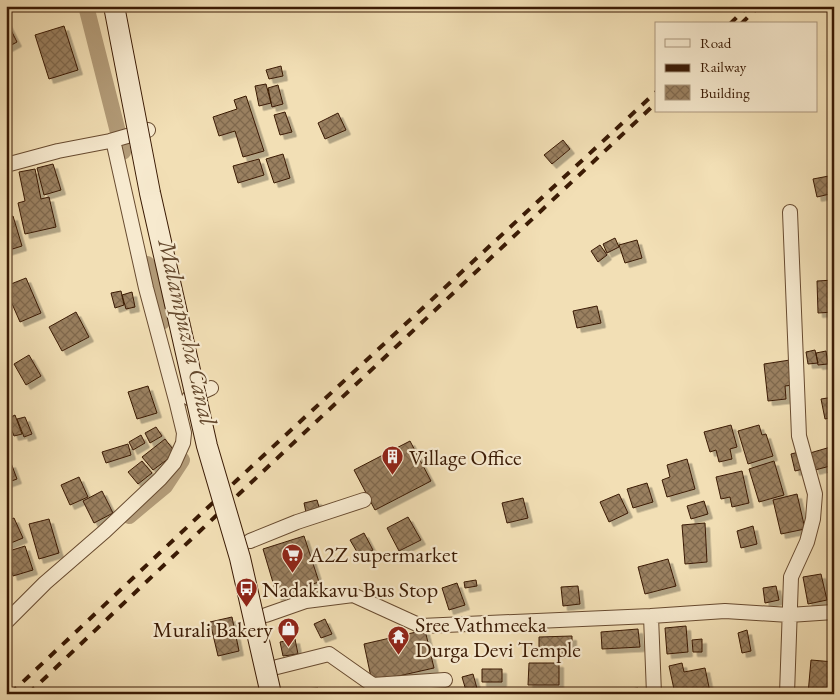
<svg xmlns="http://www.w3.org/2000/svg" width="840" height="700" viewBox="0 0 840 700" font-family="'EB Garamond',serif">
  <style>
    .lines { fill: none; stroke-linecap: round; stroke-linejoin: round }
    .canal { stroke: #b39c79; stroke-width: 16 }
    .building { fill: url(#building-cross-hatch); stroke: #3a1a04; filter: url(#shadow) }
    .street-casing { stroke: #684b30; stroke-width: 16 }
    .street { stroke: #f7eacf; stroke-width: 14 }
    .rail { stroke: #3a1a04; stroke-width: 4; stroke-dasharray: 9 9; stroke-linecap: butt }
    .secondary-bridge-casing { stroke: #3a1a04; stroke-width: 22; stroke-linecap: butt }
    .secondary-bridge { stroke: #f7eacf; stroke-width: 20 }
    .labels { text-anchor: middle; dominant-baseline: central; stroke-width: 4.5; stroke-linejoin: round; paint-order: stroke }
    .poi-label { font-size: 22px; fill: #3a1a04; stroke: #f7eacf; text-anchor: start }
    .water-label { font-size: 24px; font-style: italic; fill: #64482d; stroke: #f7eacf }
  </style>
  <defs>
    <pattern id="building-cross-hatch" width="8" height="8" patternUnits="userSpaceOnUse" patternTransform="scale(1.25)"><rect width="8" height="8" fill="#9a8060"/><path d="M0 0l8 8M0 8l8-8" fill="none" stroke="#7f684d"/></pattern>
    <filter id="shadow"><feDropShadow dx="4.5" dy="4.5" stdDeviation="0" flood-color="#0004"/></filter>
  </defs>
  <rect width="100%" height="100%" fill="#f2dfb5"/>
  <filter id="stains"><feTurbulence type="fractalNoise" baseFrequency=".004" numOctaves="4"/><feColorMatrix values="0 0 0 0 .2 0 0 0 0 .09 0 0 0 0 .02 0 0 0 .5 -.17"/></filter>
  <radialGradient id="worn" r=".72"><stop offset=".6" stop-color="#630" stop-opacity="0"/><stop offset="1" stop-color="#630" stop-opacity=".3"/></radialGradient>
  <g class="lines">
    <!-- canal -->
    <path class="canal" d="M 86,6 L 123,152
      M 147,264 L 162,322
      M 129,516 L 165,486 L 182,460"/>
  </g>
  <!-- building -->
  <path class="building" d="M 6,20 L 17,42 L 6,48 Z
    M 64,26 L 78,70 L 49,79 L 35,35 Z
    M 281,66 L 283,76 L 269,79 L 266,70 Z
    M 266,84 L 271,103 L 259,106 L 255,86 Z
    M 278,85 L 283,104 L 272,107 L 268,88 Z
    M 246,96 L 264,151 L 243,157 L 235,131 L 219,136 L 213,117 L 237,109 L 234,100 Z
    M 285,112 L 292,132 L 280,135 L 274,115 Z
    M 338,113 L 346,130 L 325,139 L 318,123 Z
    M 563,140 L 570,149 L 552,164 L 544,155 Z
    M 283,154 L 290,178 L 274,183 L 266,159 Z
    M 259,159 L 264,175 L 238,183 L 233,166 Z
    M 53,164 L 61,190 L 44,195 L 37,168 Z
    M 35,169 L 41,199 L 49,197 L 56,227 L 25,234 L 18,203 L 25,201 L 19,172 Z
    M 834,175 L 834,193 L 817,197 L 813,179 Z
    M 13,216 L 22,246 L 6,251 L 6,218 Z
    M 615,238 L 619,247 L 607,253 L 603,244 Z
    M 637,240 L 642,258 L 625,263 L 619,245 Z
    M 600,245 L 607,255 L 598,262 L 591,251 Z
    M 26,278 L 41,313 L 20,322 L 6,290 L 6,286 Z
    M 834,280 L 834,312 L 818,313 L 817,281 Z
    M 121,291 L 124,305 L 115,308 L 111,293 Z
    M 132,292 L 135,307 L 126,309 L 122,295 Z
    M 597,306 L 601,323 L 577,328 L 573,311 Z
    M 76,312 L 89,337 L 62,351 L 49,327 Z
    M 815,350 L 818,363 L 808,364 L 806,352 Z
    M 826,351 L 828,364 L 818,365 L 816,353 Z
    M 29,355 L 41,376 L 26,385 L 14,364 Z
    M 790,360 L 793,385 L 785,386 L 786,399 L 768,401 L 764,364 Z
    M 148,386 L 157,413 L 137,419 L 128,392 Z
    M 834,397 L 834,417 L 825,419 L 821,399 Z
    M 15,415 L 22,434 L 14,436 L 7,419 Z
    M 25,417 L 32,434 L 24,437 L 17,419 Z
    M 731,425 L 737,447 L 730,449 L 732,459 L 719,462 L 716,450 L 710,452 L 704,432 Z
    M 759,425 L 762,435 L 766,434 L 773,456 L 748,464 L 738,431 Z
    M 156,427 L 162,436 L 150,443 L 145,433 Z
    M 141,435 L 145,443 L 133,450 L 129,442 Z
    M 165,439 L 176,453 L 153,470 L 142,457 Z
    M 410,441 L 431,481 L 375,510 L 354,470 Z
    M 128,444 L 131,455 L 106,463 L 102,452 Z
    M 834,446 L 834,465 L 815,470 L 810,453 Z
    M 803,451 L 807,468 L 795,471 L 791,454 Z
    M 687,459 L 695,489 L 667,497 L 662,480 L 670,477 L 667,465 Z
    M 142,461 L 152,473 L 138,484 L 128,472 Z
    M 774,461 L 784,495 L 759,502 L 749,469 Z
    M 11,463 L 17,479 L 6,483 L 6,465 Z
    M 834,470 L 834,491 L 828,472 Z
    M 742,471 L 749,503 L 732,507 L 730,497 L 721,499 L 716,477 Z
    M 79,477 L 88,497 L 70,505 L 61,485 Z
    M 647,483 L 653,502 L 633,508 L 627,489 Z
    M 102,491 L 113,513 L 94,523 L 83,501 Z
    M 619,494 L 628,513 L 609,522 L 600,502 Z
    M 797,494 L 805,529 L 781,534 L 773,500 Z
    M 523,498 L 528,518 L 507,523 L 502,503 Z
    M 317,500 L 321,514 L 307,517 L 304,503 Z
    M 704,501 L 708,514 L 691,519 L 687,506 Z
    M 408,517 L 421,540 L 399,551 L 387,528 Z
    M 14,518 L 23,538 L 6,545 L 6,521 Z
    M 49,519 L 59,553 L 39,559 L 29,524 Z
    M 705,523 L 707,562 L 685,564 L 682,525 Z
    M 753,526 L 757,544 L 741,548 L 737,531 Z
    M 364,533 L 373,550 L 360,557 L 350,540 Z
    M 304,536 L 319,582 L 277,596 L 263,549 Z
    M 25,546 L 33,570 L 13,576 L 6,552 Z
    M 668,559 L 676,586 L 645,594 L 638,567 Z
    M 821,574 L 827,600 L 808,604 L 803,577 Z
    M 829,579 L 834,579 L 834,599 L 829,599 Z
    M 476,580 L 477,586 L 465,588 L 464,582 Z
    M 457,583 L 465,605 L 449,610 L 442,588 Z
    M 578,586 L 580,604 L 563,606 L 561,587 Z
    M 776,586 L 779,600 L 765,603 L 763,588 Z
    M 232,617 L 239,651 L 218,656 L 210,622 Z
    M 325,619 L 332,634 L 321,638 L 314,624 Z
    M 686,626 L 688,652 L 667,654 L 665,628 Z
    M 638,629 L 640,647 L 602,649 L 601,632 Z
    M 425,630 L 434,668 L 372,682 L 364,644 Z
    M 747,630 L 751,651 L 742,653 L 738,633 Z
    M 572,636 L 572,653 L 539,653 L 539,637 Z
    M 295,639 L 298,654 L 283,656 L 280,642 Z
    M 702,639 L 702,652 L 693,652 L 692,640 Z
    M 811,660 L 834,662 L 834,694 L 808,694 Z
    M 529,663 L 559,663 L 559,685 L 528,685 Z
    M 682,663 L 684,672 L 705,668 L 710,692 L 675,694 L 669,666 Z
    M 482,669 L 502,669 L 502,682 L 482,682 Z
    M 473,674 L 478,692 L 467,694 L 462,677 Z
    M 318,688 L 318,694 L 304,694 L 304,689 Z
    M 638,688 L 639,694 L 606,694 L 606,692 Z
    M 527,689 L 549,689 L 549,694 L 527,694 Z
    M 338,690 L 338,694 L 324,694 L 324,691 Z"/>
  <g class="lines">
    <defs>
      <path id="street" d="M 6,165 L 58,151 L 110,141 L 148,130
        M 189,398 L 211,388
        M 250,541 L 297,522 L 364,500
        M 266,615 L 306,601 L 353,595 L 421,626 L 651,616
        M 6,622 L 45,583 L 105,531 L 160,479 L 174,463 L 183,443 L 184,433 L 177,404 L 146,288 L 113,140
        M 277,667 L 329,654 L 373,685 L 445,680
        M 654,694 L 651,616 L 725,611 L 789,615 L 834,612
        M 787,694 L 791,577 L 807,542 L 813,519 L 815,494 L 799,436 L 790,212"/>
    </defs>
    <!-- street casing -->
    <use href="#street" class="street-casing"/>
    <!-- street -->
    <use href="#street" class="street"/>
    <!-- rail -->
    <path class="rail" d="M 730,24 L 748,6
      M 741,24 L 759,6
      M 10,694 L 236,481 L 656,92
      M 28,694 L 239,494 L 656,103"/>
    <defs>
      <path id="secondary-bridge" d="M 114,6 L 150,193 L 207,446 L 240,558 L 271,694"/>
    </defs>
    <!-- secondary-bridge casing -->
    <use href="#secondary-bridge" class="secondary-bridge-casing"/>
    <!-- secondary-bridge -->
    <use href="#secondary-bridge" class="secondary-bridge"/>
  </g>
  <!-- icons -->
  <defs>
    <symbol id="building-pin" viewBox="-11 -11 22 30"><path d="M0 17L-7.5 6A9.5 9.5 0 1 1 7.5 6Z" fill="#8f2418" stroke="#f7eacf"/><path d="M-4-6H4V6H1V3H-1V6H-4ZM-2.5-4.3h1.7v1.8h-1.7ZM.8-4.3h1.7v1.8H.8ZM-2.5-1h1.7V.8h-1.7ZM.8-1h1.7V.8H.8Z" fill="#fff"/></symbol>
    <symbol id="supermarket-pin" viewBox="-11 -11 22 30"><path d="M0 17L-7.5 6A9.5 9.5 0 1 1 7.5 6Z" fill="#8f2418" stroke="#f7eacf"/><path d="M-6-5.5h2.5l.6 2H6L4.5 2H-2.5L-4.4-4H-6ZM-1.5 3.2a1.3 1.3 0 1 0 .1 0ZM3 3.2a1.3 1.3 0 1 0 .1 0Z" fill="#fff"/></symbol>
    <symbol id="bus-pin" viewBox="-11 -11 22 30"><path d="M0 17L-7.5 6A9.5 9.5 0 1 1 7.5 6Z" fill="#8f2418" stroke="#f7eacf"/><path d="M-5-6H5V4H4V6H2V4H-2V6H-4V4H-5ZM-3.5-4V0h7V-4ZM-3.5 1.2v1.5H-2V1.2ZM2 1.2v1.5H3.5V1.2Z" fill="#fff"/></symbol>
    <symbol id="shop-pin" viewBox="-11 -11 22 30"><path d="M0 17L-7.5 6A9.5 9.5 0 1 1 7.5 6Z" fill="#8f2418" stroke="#f7eacf"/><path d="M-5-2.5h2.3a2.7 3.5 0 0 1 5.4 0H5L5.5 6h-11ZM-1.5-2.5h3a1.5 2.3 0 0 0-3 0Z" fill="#fff"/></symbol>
    <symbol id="temple-pin" viewBox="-11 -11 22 30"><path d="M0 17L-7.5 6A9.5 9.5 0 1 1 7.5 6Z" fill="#8f2418" stroke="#f7eacf"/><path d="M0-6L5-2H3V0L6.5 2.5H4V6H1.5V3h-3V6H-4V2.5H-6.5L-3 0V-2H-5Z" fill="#fff"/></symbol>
  </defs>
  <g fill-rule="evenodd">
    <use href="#building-pin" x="380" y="444" width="25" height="34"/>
    <use href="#supermarket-pin" x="280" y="542" width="25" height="34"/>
    <use href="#bus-pin" x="234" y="576" width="25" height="34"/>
    <use href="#shop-pin" x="276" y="616" width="25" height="34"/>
    <use href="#temple-pin" x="386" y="624" width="25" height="34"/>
  </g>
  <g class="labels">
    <!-- poi labels -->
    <g class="poi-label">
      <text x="409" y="457">Village Office</text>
      <text x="309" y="554">A2Z supermarket</text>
      <text x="262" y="589">Nadakkavu Bus Stop</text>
      <text x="415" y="624">Sree Vathmeeka<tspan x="415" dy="25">Durga Devi Temple</tspan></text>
      <text x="273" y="629" text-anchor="end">Murali Bakery</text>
    </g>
    <!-- water labels -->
    <g class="water-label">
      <text transform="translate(188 332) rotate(77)">Malampuzha Canal</text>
    </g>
  </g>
  <!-- margin -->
  <rect width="840" height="700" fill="none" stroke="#f2dfb5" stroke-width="25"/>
  <rect x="8" y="8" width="825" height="685" fill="none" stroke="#3a1a04" stroke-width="2.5"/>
  <rect x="12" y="12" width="815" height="675" fill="none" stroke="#3a1a04"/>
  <!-- legend -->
  <rect x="655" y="22" width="162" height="90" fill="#f7eacf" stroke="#ab977e"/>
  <rect x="665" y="39" width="25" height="8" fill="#f7eacf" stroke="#ab977e"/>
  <text x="700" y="48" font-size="15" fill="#3a1a04">Road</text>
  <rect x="665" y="64" width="25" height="8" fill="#3a1a04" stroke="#ab977e"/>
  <text x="700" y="72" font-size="15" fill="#3a1a04">Railway</text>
  <rect x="665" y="85" width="25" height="15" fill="url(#building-cross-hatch)" stroke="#ab977e"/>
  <text x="700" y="98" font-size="15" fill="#3a1a04">Building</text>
  <rect width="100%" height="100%" filter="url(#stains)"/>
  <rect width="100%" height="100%" fill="url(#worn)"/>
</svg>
